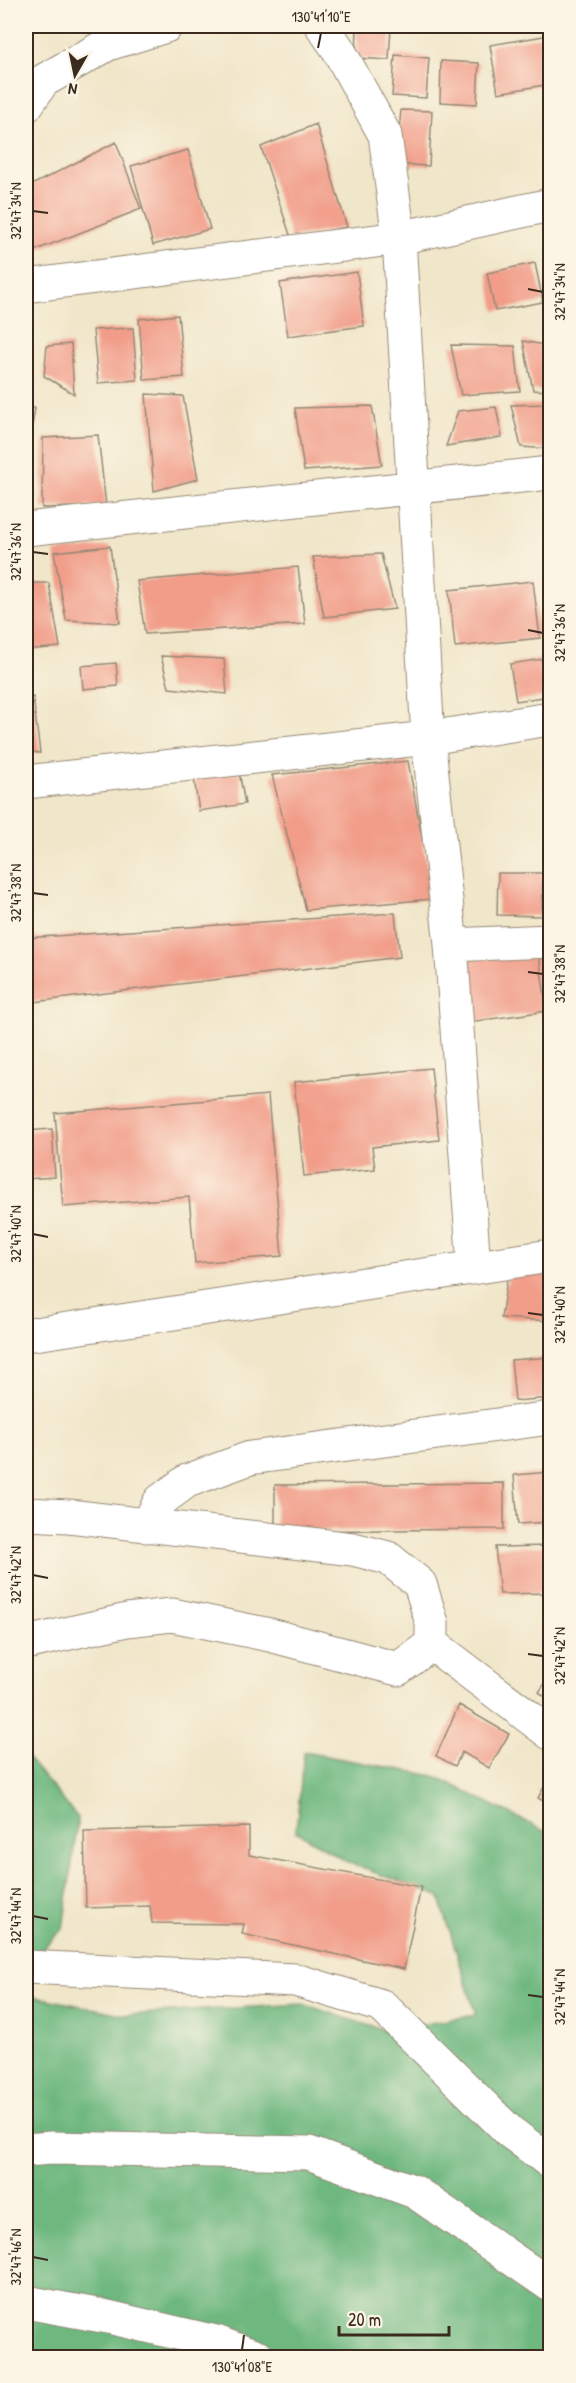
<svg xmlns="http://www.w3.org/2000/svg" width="576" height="2383" viewBox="0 0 576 2383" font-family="'Patrick Hand',sans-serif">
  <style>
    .forest { fill: #6eb880; stroke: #54714f; stroke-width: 1.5 }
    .building { fill: #f19d89 }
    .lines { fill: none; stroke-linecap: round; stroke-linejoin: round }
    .minor-casing { stroke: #968874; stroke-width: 35 }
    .minor { stroke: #fff; stroke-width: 33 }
    .ticks { fill: none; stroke: #3b2a1e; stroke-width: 2 }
    .neatline { fill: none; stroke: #3b2a1e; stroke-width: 2 }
    .ticks-label { font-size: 15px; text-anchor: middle; fill: #3b2a1e }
  </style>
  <rect width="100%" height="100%" fill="#fcf5e5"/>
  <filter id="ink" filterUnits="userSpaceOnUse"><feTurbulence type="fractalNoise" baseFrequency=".0167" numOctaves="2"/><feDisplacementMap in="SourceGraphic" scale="12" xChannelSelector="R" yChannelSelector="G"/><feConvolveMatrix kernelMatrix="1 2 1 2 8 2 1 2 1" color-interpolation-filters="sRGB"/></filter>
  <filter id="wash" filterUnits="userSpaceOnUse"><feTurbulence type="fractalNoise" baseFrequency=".008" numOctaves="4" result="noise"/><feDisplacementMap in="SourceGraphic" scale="24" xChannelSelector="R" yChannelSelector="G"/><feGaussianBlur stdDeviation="1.35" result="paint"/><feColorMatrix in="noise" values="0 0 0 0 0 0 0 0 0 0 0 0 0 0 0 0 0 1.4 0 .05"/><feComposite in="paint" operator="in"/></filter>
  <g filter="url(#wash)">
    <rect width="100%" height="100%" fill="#f0e6c9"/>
    <!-- forest -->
    <path class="forest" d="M 304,1752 L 435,1776 L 550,1834 L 550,2357 L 26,2357 L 26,1995 L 126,2015 L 303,2004 L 385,2031 L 476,2015 L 439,1896 L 349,1863 L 296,1831 Z
      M 26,1756 L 78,1818 L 63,1929 L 26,1964 Z"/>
    <g id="blocks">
      <!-- building -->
      <path class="building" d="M 357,26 L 391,26 L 389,60 L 356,58 Z
        M 550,35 L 550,84 L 498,93 L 490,45 Z
        M 395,55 L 429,58 L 426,98 L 392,96 Z
        M 441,61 L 479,63 L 477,104 L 440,102 Z
        M 401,110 L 432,111 L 429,166 L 389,164 L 399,132 Z
        M 316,124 L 347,227 L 291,238 L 261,147 Z
        M 116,142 L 141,209 L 26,254 L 26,188 Z
        M 188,150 L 210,229 L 153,245 L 131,166 Z
        M 535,263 L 543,302 L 495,311 L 487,273 Z
        M 357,272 L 364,326 L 288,336 L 280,283 Z
        M 178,315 L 184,377 L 144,380 L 139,319 Z
        M 133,328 L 137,380 L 98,383 L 93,330 Z
        M 523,341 L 550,346 L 550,391 L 533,390 Z
        M 71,344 L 74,394 L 44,376 L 47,346 Z
        M 451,345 L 515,346 L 520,391 L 461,395 Z
        M 26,369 L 27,369 L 31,396 L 26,397 Z
        M 146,394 L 183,396 L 198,479 L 154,491 Z
        M 550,404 L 550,449 L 521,447 L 511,405 Z
        M 372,406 L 382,465 L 304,471 L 295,408 Z
        M 496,407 L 502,437 L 446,446 L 458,411 Z
        M 26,408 L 35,408 L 27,457 L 26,457 Z
        M 98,435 L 106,506 L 42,508 L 43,438 Z
        M 110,546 L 120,623 L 66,620 L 54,552 Z
        M 381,554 L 395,609 L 324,617 L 313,557 Z
        M 298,567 L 305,624 L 145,634 L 137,581 Z
        M 533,581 L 540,638 L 455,647 L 449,590 Z
        M 26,583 L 49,583 L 60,647 L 26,650 Z
        M 545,596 L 550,596 L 550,657 L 549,657 Z
        M 161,656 L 224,659 L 227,694 L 169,688 Z
        M 548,658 L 550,696 L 516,701 L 510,664 Z
        M 116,663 L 118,686 L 83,689 L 81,666 Z
        M 33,697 L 40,753 L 26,751 L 26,699 Z
        M 408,761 L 433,899 L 306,910 L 272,775 Z
        M 239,772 L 245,804 L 199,811 L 194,779 Z
        M 27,861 L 29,877 L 26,877 L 26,862 Z
        M 550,871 L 550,895 L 543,873 Z
        M 498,873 L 543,873 L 542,916 L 497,915 Z
        M 395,913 L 400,957 L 26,1003 L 26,938 Z
        M 537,943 L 547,1011 L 469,1022 L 459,955 Z
        M 431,1068 L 439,1140 L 372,1147 L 375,1169 L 304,1176 L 294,1082 Z
        M 268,1095 L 282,1256 L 195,1263 L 189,1197 L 63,1207 L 55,1113 Z
        M 52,1129 L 55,1177 L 26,1179 L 26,1131 Z
        M 508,1274 L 550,1274 L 550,1321 L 501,1318 Z
        M 550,1357 L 550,1398 L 515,1401 L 511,1360 Z
        M 550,1472 L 550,1522 L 518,1524 L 514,1475 Z
        M 504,1483 L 504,1529 L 275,1531 L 275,1485 Z
        M 550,1546 L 550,1593 L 500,1594 L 495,1547 Z
        M 550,1676 L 550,1701 L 539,1692 Z
        M 459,1705 L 509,1734 L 489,1768 L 462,1752 L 455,1766 L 436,1756 Z
        M 550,1776 L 550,1805 L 538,1798 Z
        M 249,1827 L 249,1855 L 421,1887 L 404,1969 L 242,1934 L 244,1924 L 152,1923 L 150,1906 L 86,1908 L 84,1831 Z"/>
    </g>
  </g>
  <g filter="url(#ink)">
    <use href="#blocks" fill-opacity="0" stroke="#968874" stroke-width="1.5"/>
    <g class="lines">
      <defs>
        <path id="minor" d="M 322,26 L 338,49 L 385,135 L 399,238 L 428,738 L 451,945 L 474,1267
          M 26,106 L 43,81 L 108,44 L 166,26
          M 26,286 L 399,238 L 550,205
          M 26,529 L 550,473
          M 26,782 L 428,738 L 550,719
          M 451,945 L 550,941
          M 26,1333 L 35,1334 L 550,1256
          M 26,1514 L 69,1516 L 353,1549 L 388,1558 L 420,1584 L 432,1623 L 432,1644 L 398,1669 L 270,1635 L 172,1615 L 127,1620 L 26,1643
          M 147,1526 L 160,1501 L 187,1481 L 250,1458 L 550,1418
          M 432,1644 L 550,1733
          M 26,1967 L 295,1980 L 382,2006 L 510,2132 L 550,2162
          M 26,2150 L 51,2148 L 309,2153 L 415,2192 L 550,2285
          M 26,2302 L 108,2317 L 216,2342 L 259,2358"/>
      </defs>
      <!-- minor casing -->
      <use href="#minor" class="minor-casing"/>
      <!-- minor -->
      <use href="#minor" class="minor"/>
    </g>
  </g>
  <!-- ticks -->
  <path class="ticks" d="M 318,48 L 321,33M 33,211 L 48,213M 528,289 L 543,292M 33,552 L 48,554M 528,630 L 543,633M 33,893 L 48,895M 528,972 L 543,974M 33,1234 L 48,1237M 528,1313 L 543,1315M 33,1575 L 48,1578M 528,1654 L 543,1656M 33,1916 L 48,1919M 528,1995 L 543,1997M 33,2257 L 48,2260M 242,2350 L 244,2335"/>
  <!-- margin -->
  <rect width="576" height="2383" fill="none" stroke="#fcf5e5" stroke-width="66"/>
  <!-- north arrow -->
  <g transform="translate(75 75) rotate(189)" stroke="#fcf5e5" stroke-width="4.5" paint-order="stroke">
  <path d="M0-4.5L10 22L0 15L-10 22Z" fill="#3b2a1e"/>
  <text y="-9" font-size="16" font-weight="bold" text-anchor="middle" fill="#3b2a1e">N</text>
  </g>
  <!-- scale -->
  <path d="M339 2326v9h110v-9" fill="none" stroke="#3b2a1e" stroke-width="3"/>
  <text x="348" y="2326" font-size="18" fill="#3b2a1e" stroke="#fcf5e5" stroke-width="4.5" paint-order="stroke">20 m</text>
  <rect x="33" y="33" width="510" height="2317" class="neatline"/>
  <g class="ticks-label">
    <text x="321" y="22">130°41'10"E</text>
    <text transform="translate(16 211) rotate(-90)" y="5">32°47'34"N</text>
    <text transform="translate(560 292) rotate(-90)" y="5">32°47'34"N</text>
    <text transform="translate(16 552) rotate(-90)" y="5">32°47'36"N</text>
    <text transform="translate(560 633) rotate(-90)" y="5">32°47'36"N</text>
    <text transform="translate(16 893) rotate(-90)" y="5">32°47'38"N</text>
    <text transform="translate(560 974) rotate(-90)" y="5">32°47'38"N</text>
    <text transform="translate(16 1234) rotate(-90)" y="5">32°47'40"N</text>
    <text transform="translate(560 1315) rotate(-90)" y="5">32°47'40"N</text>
    <text transform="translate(16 1575) rotate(-90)" y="5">32°47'42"N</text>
    <text transform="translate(560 1656) rotate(-90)" y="5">32°47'42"N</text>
    <text transform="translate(16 1916) rotate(-90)" y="5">32°47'44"N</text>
    <text transform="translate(560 1997) rotate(-90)" y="5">32°47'44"N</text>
    <text transform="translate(16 2257) rotate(-90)" y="5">32°47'46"N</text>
    <text x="242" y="2372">130°41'08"E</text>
  </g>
</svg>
